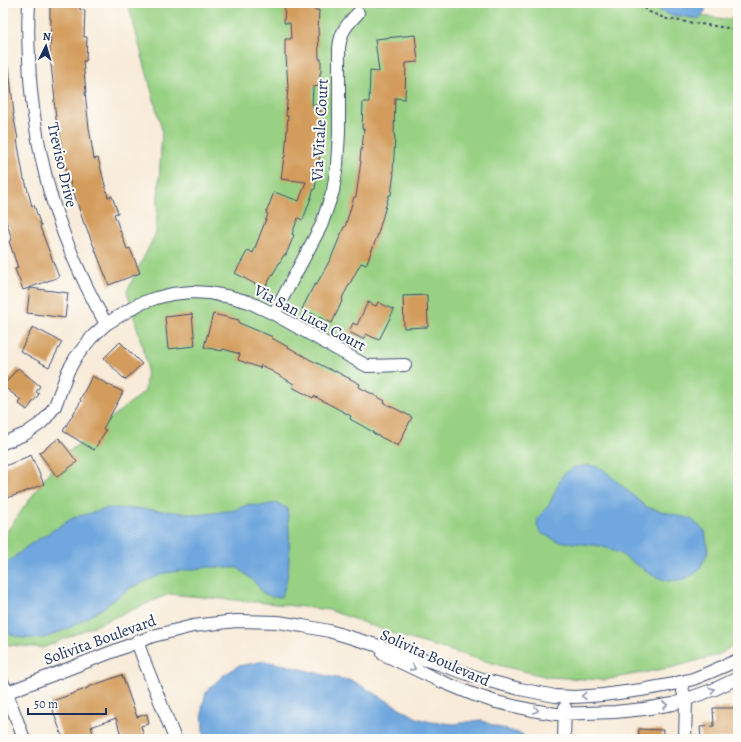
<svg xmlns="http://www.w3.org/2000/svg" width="741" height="742" viewBox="0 0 741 742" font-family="Alegreya,serif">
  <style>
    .green { fill: #98d183; stroke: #5a8070 }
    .water { fill: #6fa7de; stroke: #456b9e }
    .building { fill: #d39c5c }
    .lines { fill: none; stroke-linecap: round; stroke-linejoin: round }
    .minor-casing { stroke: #3c4b70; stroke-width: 14 }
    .path { stroke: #3c4b70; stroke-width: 2; stroke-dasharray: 3 3; stroke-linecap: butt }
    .minor { stroke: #fff; stroke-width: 12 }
    .oneway { stroke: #8d97ae }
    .labels { text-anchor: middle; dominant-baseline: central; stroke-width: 4; stroke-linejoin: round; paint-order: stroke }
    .street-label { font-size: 16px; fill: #1b2f5e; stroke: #fdfcf7 }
  </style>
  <rect width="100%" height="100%" fill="#fdfcf7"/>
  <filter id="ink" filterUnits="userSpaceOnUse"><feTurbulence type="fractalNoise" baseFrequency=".025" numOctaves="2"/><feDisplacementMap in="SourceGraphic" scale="8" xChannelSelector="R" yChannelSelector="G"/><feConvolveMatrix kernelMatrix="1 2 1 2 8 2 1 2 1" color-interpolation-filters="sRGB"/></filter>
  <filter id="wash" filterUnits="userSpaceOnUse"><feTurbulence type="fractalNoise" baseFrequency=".012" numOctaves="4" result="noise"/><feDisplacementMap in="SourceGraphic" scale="16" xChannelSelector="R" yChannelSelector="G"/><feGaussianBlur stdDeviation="0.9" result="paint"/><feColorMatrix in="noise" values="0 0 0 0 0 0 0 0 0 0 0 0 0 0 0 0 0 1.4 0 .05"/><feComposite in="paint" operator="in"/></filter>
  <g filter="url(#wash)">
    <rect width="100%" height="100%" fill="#f8ebd9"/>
    <!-- green -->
    <path class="green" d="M 128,3 L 654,3 L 687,15 L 728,19 L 738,17 L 738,642 L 718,655 L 674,667 L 604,680 L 548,677 L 502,666 L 403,637 L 329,610 L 277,604 L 169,594 L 43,648 L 9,645 L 3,640 L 3,537 L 57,461 L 145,391 L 147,364 L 127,291 L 156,233 L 162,130 Z"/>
    <!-- water -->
    <path class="water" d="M 650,3 L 707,3 L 705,11 L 699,19 L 666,14 L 650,4 Z
      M 590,465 L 603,469 L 646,507 L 691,519 L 705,531 L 708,552 L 700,568 L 693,575 L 681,580 L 667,581 L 652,575 L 619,553 L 601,546 L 557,541 L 541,533 L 537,526 L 538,518 L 549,505 L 562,476 L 574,467 Z
      M 276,503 L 287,508 C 290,530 292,577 281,597 L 272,597 L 263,593 L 254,581 L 238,568 L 209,567 L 165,573 L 130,588 L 100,610 L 71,627 L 45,638 L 24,638 L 11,635 L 3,626 L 3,566 L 29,545 L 73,518 L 108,508 L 144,509 L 184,513 L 199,515 L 235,510 L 249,504 L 260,506 Z
      M 265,661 L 285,665 L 332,677 L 353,681 L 417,718 L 431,722 L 455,724 L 480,720 L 497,727 L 522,734 L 527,739 L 206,739 L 203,730 L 202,708 L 206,692 L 221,677 L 238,666 Z"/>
    <g id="blocks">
      <!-- building -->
      <path class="building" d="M 50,3 L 80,4 L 80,10 L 85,10 L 84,37 L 87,37 L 86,61 L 83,61 L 86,92 L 85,92 L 89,128 L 94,159 L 98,158 L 108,197 L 112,196 L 118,213 L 114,214 L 127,249 L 130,248 L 140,273 L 109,285 L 85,224 L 84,224 L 74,193 L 73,193 L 63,157 L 59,127 L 57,127 L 54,100 L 55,100 L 50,56 L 51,19 L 50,19 Z
        M 285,3 L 315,3 L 314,10 L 319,10 L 318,28 L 319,59 L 321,59 L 321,73 L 320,73 L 320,86 L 313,87 L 312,105 L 321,105 L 320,124 L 321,124 L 319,162 L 315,189 L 314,189 L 303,220 L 298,218 L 292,234 L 294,235 L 286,255 L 284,255 L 264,289 L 235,273 L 248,250 L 253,253 L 268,214 L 266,213 L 274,192 L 299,201 L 306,182 L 281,179 L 284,157 L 285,157 L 288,116 L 286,116 L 288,87 L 286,56 L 285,56 L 285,39 L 291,39 L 290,23 L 284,23 Z
        M 415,35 L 418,62 L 406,63 L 405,99 L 395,98 L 394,136 L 395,136 L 393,173 L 394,173 L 391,195 L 389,195 L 377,237 L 366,265 L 361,263 L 342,298 L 343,299 L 332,323 L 302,309 L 314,285 L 316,285 L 331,258 L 344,227 L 345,227 L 354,197 L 356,197 L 361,161 L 360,161 L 361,149 L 362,149 L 364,129 L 362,129 L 363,102 L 369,102 L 370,71 L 379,72 L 375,39 Z
        M 3,68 L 9,68 L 14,114 L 13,114 L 18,139 L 17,139 L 24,180 L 25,180 L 32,206 L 34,205 L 41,226 L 40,227 L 59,277 L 23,290 L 15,269 L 18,268 L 9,241 L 12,240 L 3,211 Z
        M 30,288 L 68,293 L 65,318 L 27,313 Z
        M 427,295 L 428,327 L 404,328 L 403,296 Z
        M 368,302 L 376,306 L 378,302 L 394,310 L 379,340 L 366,334 L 363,339 L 349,332 L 353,323 L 357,325 Z
        M 192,314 L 195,346 L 168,349 L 165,317 Z
        M 213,314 L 239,320 L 239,323 L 273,337 L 272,338 L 309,359 L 335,372 L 335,371 L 360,384 L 359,387 L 385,401 L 384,403 L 412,417 L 398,446 L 373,433 L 373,432 L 350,419 L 351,416 L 314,396 L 313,398 L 292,387 L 294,384 L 261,365 L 260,368 L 238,360 L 240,354 L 223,349 L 222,351 L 204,347 Z
        M 33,327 L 62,342 L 49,367 L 20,351 Z
        M 120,342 L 142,364 L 125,380 L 104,358 Z
        M 18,368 L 40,386 L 36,392 L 39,394 L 27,410 L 18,403 L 21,400 L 3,386 Z
        M 92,376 L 123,392 L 103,429 L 106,430 L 94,450 L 63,431 L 81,401 L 80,400 Z
        M 59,438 L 77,462 L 57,477 L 39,453 Z
        M 31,455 L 44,484 L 19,494 L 3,499 L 3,467 Z
        M 122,675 L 137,717 L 147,714 L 149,724 L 141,726 L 145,739 L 122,739 L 116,718 L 91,727 L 95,739 L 63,739 L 50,702 L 88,688 L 88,687 Z
        M 713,708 L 738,708 L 737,738 L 701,739 L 700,727 L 714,726 Z
        M 639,729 L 663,730 L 662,739 L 638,739 Z"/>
    </g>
  </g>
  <g filter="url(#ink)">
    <use href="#blocks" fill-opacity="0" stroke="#3c4b70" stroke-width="1"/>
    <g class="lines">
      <defs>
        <path id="minor" d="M 29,3 C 28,21 28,40 29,58 C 30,94 36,134 44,169 C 56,223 79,275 106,324
          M 274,314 L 321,226 L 333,191 L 337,165 L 339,133 L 339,48 C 341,30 347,25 358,13
          M 3,443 L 25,434 L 40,424 L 46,418 L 55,406 L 68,371 L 76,357 L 92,337 L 106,324 L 139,304 L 156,298 L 172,294 L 192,292 L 209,293 L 231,297 L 249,302 L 274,314 L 367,366 L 405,365
          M 137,641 L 143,658 L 175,739
          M 383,654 L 438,680 L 472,694 L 496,702 L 532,710 L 556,714 L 615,712 L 644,709 L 673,704 L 715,689 L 738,678
          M 680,682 L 686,700 L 685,739
          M 3,683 L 24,739
          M 3,694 L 153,636 L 193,626 L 236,621 L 278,622 L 303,626 L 329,631 L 439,664 L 485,680 L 520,689 L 555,696 L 575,697 L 603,695 L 641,690 L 669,685 L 693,679 L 708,673 L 738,660
          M 564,739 L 565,707"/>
      </defs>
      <!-- minor casing -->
      <use href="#minor" class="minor-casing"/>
      <!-- path -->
      <path class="path" d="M 641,3 L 647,11 L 667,19 L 734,29
        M 730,3 L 738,22"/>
      <!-- minor -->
      <use href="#minor" class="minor"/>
    </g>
    <!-- one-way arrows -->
    <defs><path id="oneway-chevron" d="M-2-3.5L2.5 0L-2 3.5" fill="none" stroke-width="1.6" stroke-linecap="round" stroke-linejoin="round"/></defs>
    <g class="oneway">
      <use href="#oneway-chevron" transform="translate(413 668) rotate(26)"/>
      <use href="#oneway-chevron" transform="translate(712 690) rotate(-21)"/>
      <use href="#oneway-chevron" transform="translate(584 696) rotate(177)"/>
      <use href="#oneway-chevron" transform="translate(665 705) rotate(-10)"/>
      <use href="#oneway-chevron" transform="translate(536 710) rotate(10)"/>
    </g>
  </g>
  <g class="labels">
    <!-- street labels -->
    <g class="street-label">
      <text transform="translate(320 130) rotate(-87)">Via Vitale Court</text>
      <text transform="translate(62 165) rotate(77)">Treviso Drive</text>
      <text transform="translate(310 318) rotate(28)">Via San Luca Court</text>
      <text transform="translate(100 640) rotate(-20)">Solivita Boulevard</text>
      <text transform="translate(435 658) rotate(24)">Solivita Boulevard</text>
    </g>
  </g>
  <!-- margin -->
  <rect width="741" height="742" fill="none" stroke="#fdfcf7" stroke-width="16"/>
  <!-- north arrow -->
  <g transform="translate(46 46) rotate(5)" stroke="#fdfcf7" stroke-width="3" paint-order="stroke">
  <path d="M0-3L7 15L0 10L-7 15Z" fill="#1b2f5e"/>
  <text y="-6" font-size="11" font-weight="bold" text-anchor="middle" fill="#1b2f5e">N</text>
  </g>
  <!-- scale -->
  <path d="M28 708v6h78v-6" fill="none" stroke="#1b2f5e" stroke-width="2"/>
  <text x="34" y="708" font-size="12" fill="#1b2f5e" stroke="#fdfcf7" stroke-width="3" paint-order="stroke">50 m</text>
</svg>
